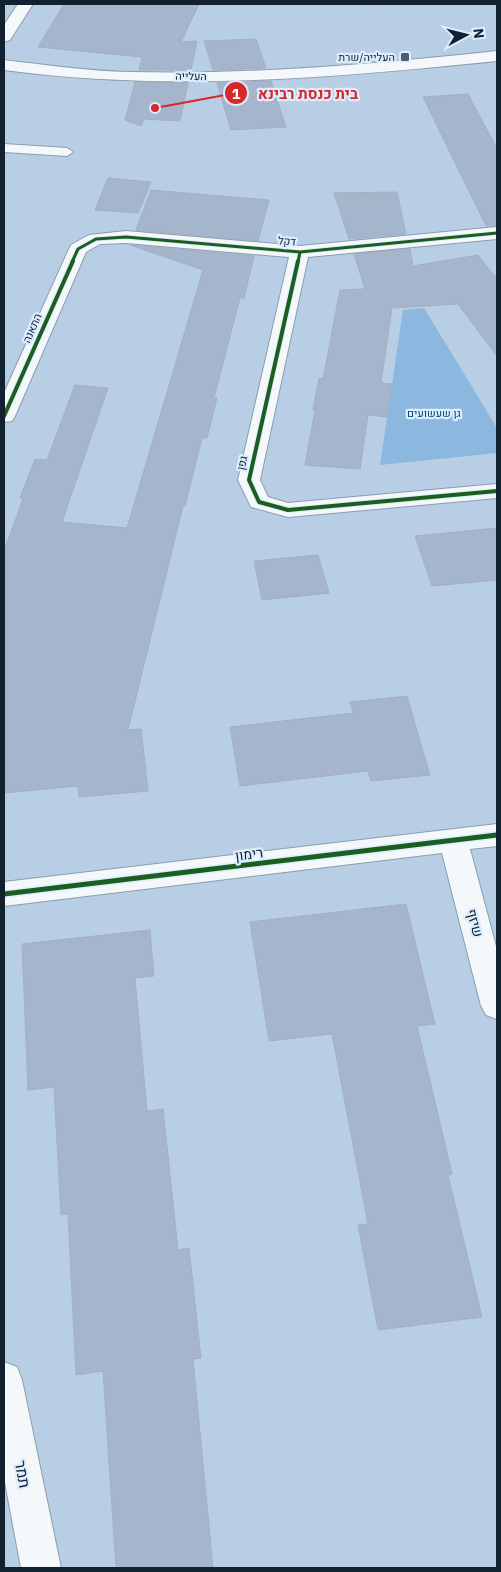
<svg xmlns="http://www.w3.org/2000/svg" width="501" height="1572" viewBox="0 0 501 1572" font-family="'IBM Plex Sans',Heebo,sans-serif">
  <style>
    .green { fill: #8cb7df }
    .building { fill: #a5b5cc; stroke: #a3b0c2 }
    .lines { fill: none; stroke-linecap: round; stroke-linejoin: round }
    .lane-casing { stroke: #8b9dae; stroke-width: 2 }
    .street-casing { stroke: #8b9dae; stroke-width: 2 }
    .secondary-casing { stroke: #8b9dae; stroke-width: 2 }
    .path { stroke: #c0c7ce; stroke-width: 2; stroke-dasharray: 3 1; stroke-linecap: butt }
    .lane { fill: #f4f8fb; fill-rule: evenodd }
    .street { fill: #f4f8fb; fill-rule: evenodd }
    .secondary { fill: #f4f8fb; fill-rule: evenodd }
    .cycleway-far2-casing { stroke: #dcedfd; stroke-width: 5 }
    .cycleway-far1-casing { stroke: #dcedfd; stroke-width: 6 }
    .cycleway-casing { stroke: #dcedfd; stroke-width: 8 }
    .cycleway-far2 { stroke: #1b5e20; stroke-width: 3 }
    .cycleway-far1 { stroke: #1b5e20; stroke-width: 4 }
    .cycleway { stroke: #1b5e20; stroke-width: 5 }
    .poi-dot { fill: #4b5e6f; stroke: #dcedfd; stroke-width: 2 }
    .labels { text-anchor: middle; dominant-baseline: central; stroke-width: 4.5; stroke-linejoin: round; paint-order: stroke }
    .far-poi-label { font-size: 11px; fill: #112130; stroke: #dcedfd; text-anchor: end }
    .far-street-label { font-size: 11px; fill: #112130; stroke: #dcedfd }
    .far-park-label { font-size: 11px; fill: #004576; stroke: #dcedfd }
    .street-label { font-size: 14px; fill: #112130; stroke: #dcedfd }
    .near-street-label { font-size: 16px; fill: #112130; stroke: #dcedfd }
    .leader { fill: none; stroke: #d62828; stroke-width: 2 }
    .callout-dot { fill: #d62828; stroke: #dcedfd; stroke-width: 2 }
    .mark-label { font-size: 15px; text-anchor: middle; font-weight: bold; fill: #fff }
    .callout-label { font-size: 15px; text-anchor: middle; font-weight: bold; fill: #d62828; stroke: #dcedfd; stroke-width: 4.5; stroke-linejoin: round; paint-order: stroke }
  </style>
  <rect width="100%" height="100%" fill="#b8cee4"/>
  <!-- green -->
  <path class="green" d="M 424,308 L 497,428 L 497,453 L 380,465 L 403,310 Z"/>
  <!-- building -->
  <path class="building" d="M 64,4 L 199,4 L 181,42 L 197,41 L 191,70 L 139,70 L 142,57 L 38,47 Z
    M 256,39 L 266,68 L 213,70 L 204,41 Z
    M 271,81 L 286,127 L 231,130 L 217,83 Z
    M 135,82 L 188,83 L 180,121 L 144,119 L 141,126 L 125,120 Z
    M 468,94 L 497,149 L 497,225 L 486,226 L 423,97 Z
    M 108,178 L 151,182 L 138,213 L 95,210 Z
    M 151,190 L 269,200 L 258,241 L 136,230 Z
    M 397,192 L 406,234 L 349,239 L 334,193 Z
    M 130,245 L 254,256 L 244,298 L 240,298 L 214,398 L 217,398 L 207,438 L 202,438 L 185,506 L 183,506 L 128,730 L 141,729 L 148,791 L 79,797 L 78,786 L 4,793 L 4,551 L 23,499 L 20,498 L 35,459 L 47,460 L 75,385 L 108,388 L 62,522 L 127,528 L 203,270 Z
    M 410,249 L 413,266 L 478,255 L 497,279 L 497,356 L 458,304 L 392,308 L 381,383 L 392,384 L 387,417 L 368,415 L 360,469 L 305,465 L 315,410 L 313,410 L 319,378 L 323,379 L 340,290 L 365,289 L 354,254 Z
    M 497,528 L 497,580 L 432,586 L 415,536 Z
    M 318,555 L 329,593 L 262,600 L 254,561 Z
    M 407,696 L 430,775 L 371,781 L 368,771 L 240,786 L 230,727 L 353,713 L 350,702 Z
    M 406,904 L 435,1024 L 417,1026 L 452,1174 L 448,1175 L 482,1317 L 378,1330 L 358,1225 L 368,1224 L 332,1034 L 269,1041 L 250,922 Z
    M 150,930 L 154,976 L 135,978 L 147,1111 L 163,1109 L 178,1250 L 189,1248 L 201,1358 L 193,1359 L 213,1568 L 116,1568 L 103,1371 L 76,1375 L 68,1214 L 61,1215 L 54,1087 L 28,1090 L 22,944 Z"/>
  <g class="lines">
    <defs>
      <path id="lane" d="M 4,144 L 67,148 L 73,152 L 67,156 L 4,152 Z"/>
      <path id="street" d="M 18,4 L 33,4 L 10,40 L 4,42 L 4,25 Z
        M 497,227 L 497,239 L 308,257 L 260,480 L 268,497 L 288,503 L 497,484 L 497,498 L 288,517 L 251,507 L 238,480 L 289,257 L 126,243 L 100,244 L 86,252 L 15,416 L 12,421 L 4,422 L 4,393 L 69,249 L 71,245 L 89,235 L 126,231 L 300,246 Z
        M 497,824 L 497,846 L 470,849 L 497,950 L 497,1019 L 486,1015 L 481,1006 L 442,853 L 4,906 L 4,882 Z
        M 4,1362 L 17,1367 L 22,1380 L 61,1568 L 21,1568 L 4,1477 Z"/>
      <path id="secondary" d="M 497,51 L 497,61 C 331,78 170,92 4,70 L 4,60 C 46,65 87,71 129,72 C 252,75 375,64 497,51 Z"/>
    </defs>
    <!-- lane casing -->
    <use href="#lane" class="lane-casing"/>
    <!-- street casing -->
    <use href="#street" class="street-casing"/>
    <!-- secondary casing -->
    <use href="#secondary" class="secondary-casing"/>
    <!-- path -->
    <path class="path" d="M 367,4 L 386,41"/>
    <!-- lane -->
    <use href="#lane" class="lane"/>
    <!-- street -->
    <use href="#street" class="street"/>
    <!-- secondary -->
    <use href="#secondary" class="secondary"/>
    <defs>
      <path id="cycleway-far2" d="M 72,262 L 78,249 L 96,239 L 126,237 L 300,252 L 497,233
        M 298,262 L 300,252"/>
      <path id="cycleway-far1" d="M 298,261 L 249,480 L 259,502 L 288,510 L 497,491
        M 4,416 L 73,261"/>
      <path id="cycleway" d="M 4,894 L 497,835"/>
    </defs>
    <!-- cycleway-far2 casing -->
    <use href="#cycleway-far2" class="cycleway-far2-casing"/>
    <!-- cycleway-far1 casing -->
    <use href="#cycleway-far1" class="cycleway-far1-casing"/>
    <!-- cycleway casing -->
    <use href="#cycleway" class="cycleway-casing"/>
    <!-- cycleway-far2 -->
    <use href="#cycleway-far2" class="cycleway-far2"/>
    <!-- cycleway-far1 -->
    <use href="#cycleway-far1" class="cycleway-far1"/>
    <!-- cycleway -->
    <use href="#cycleway" class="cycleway"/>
  </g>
  <!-- markers -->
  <rect class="poi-dot" x="400" y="52" width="10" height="10" rx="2.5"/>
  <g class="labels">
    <!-- far-poi labels -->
    <g class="far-poi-label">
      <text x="395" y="57">העלייה/שרת</text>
    </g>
    <!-- far-street labels -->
    <g class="far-street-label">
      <text transform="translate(191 76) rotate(1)">העלייה</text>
      <text transform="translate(287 241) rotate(4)">דקל</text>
      <text transform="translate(32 328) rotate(-66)">התאנה</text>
      <text transform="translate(242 463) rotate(-77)">גפן</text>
    </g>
    <!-- far-park labels -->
    <g class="far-park-label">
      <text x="434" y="413">גן שעשועים</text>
    </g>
    <!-- street labels -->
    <g class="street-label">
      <text transform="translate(249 854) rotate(-7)">רימון</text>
      <text transform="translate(475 923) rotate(75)">שיזף</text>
    </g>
    <!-- near-street labels -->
    <g class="near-street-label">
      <text transform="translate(23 1474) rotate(79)">תמר</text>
    </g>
  </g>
  <!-- callouts -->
  <path class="leader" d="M155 108L236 93"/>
  <g class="callout-dot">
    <circle cx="155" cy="108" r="5"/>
    <circle cx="236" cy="93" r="12"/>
  </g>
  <g class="mark-label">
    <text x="236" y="99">1</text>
  </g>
  <g class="callout-label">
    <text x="308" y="99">בית כנסת רבינא</text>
  </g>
  <!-- border -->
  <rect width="501" height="1572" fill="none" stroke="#112130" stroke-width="10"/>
  <!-- north arrow -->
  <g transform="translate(466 35) rotate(83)" stroke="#dcedfd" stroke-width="4" paint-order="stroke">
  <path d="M0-4L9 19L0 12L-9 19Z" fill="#112130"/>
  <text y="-8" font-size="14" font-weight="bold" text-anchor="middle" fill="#112130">N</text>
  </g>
</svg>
